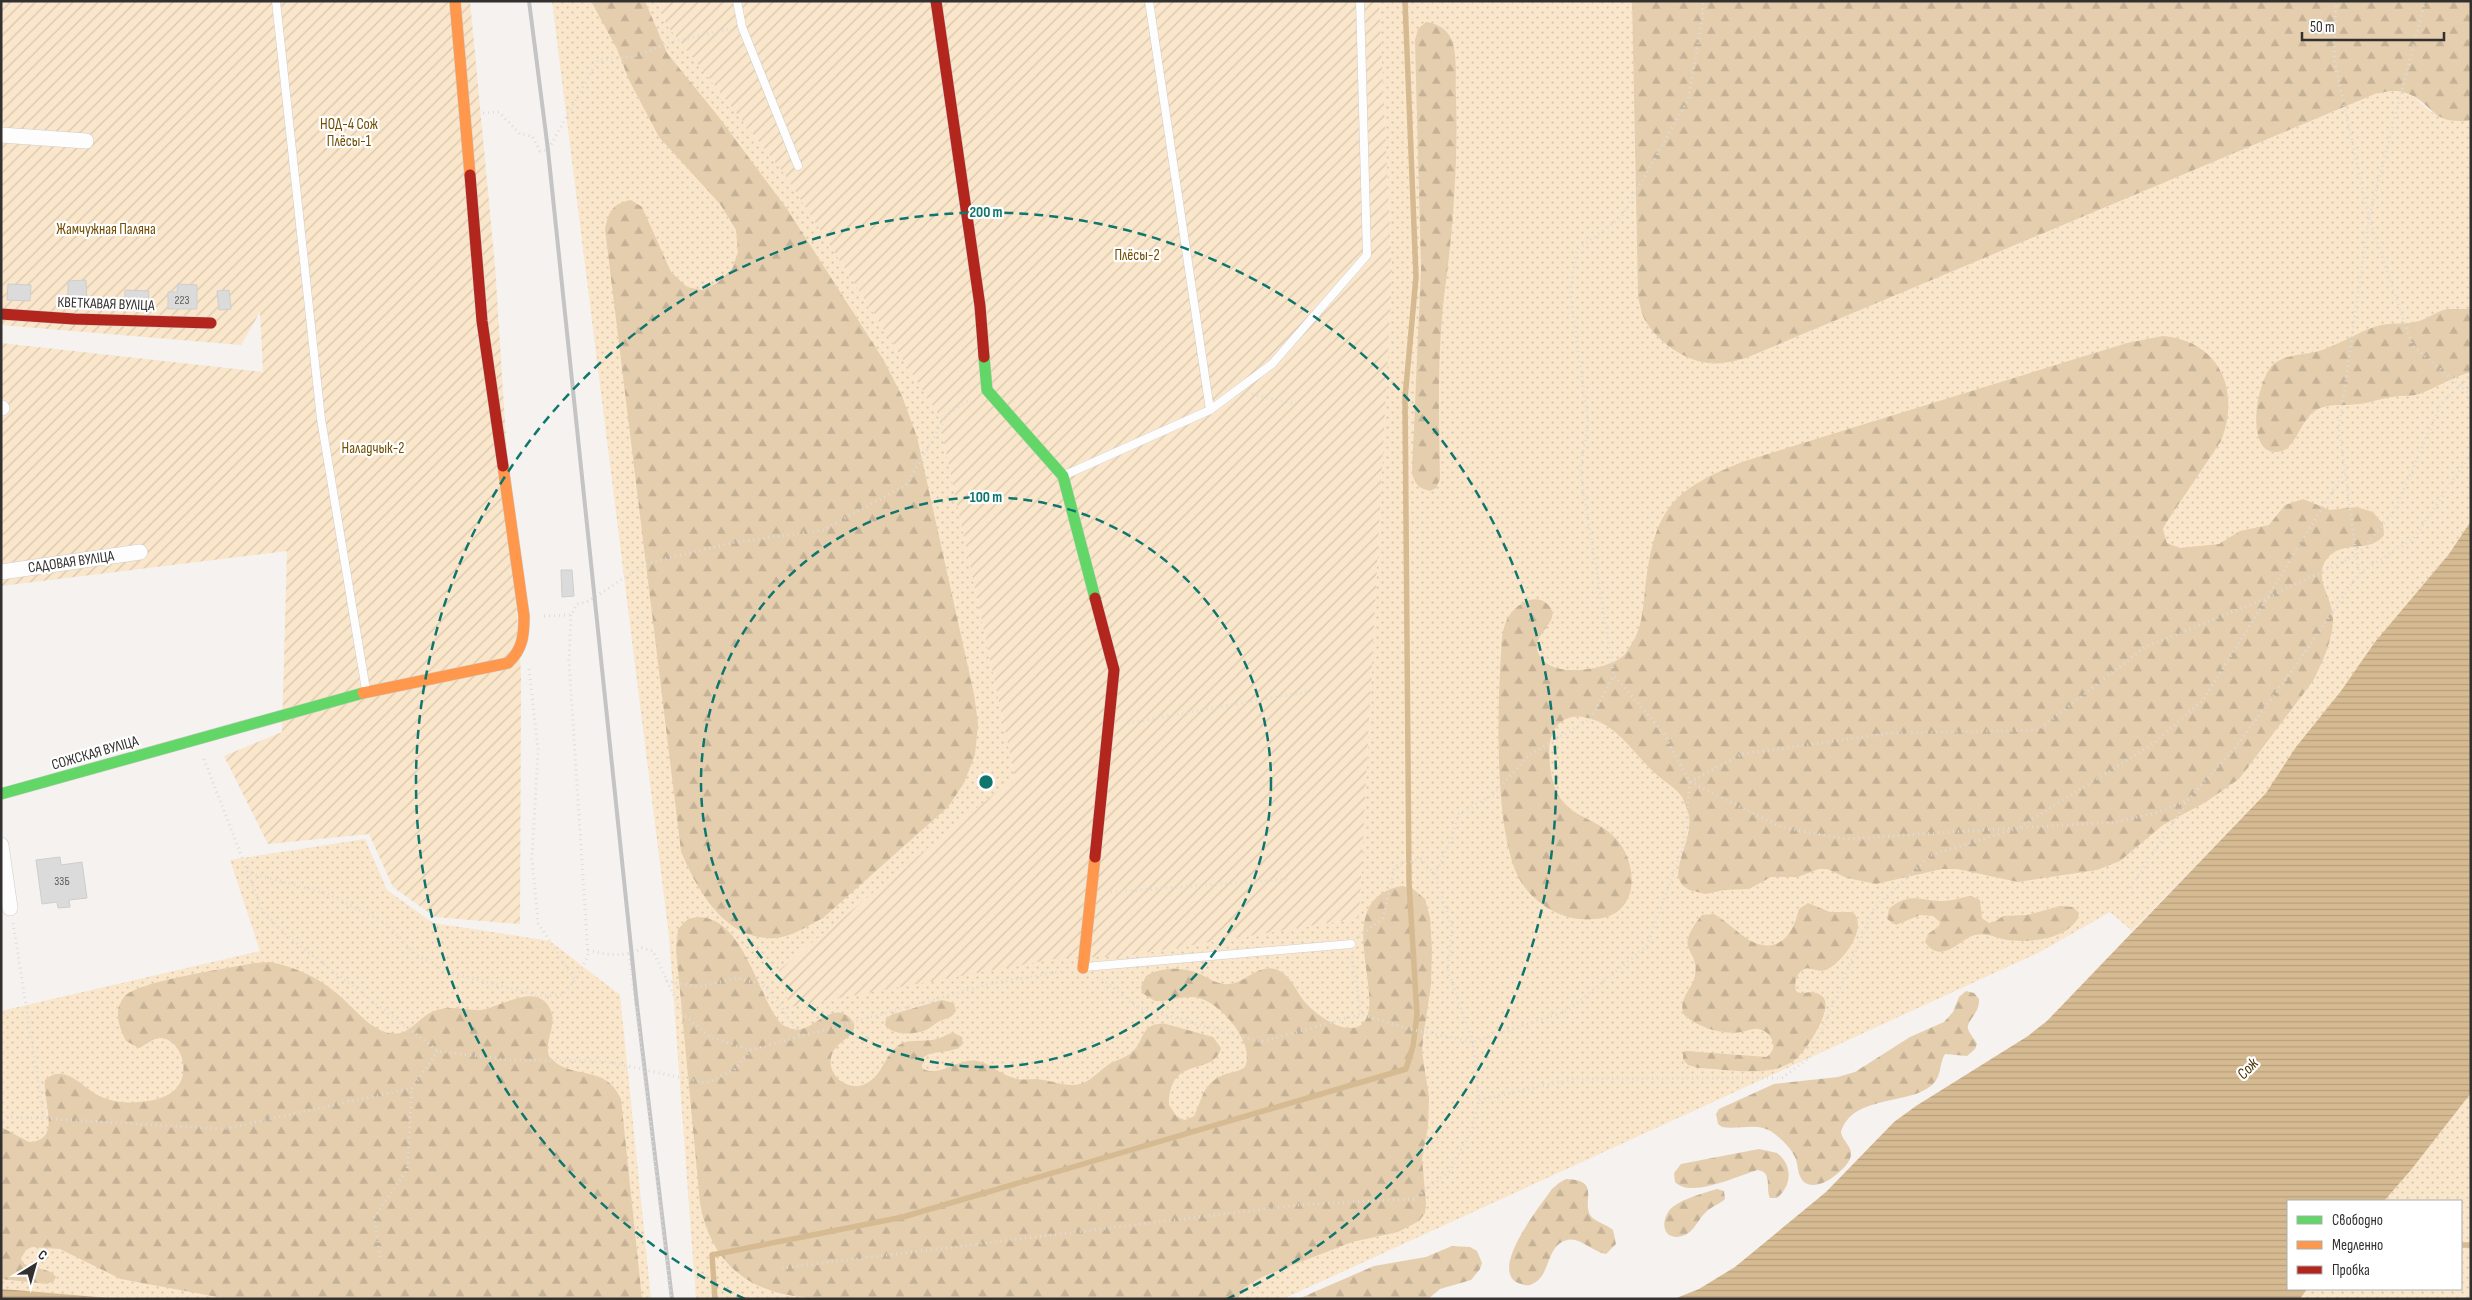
<svg xmlns="http://www.w3.org/2000/svg" width="2472" height="1300" viewBox="0 0 2472 1300" font-family="'Sofia Sans Condensed',sans-serif">
  <style>
    .grass { fill: url(#grass-dots) }
    .forest { fill: url(#forest-firs) }
    .garden { fill: url(#garden-furrows) }
    .water { fill: url(#water-rules) }
    .lines { fill: none; stroke-linecap: round; stroke-linejoin: round }
    .stream { stroke: #d6ba92; stroke-width: 5.5 }
    .building { fill: #dcdbdb; stroke: #cfcecd }
    .lane-casing { stroke: #d0cecc; stroke-width: 9 }
    .street-casing { stroke: #d0cecc; stroke-width: 16 }
    .fast-casing { stroke: #d0cecc; stroke-width: 12 }
    .slow-casing { stroke: #d0cecc; stroke-width: 12 }
    .jam-casing { stroke: #d0cecc; stroke-width: 12 }
    .path { stroke: #dddddb; stroke-width: 3; stroke-dasharray: 1 4; stroke-linecap: butt }
    .lane { stroke: #fefdfd; stroke-width: 8 }
    .street { stroke: #fefdfd; stroke-width: 15 }
    .fast { stroke: #63d668; stroke-width: 11 }
    .slow { stroke: #ff974d; stroke-width: 11 }
    .jam { stroke: #b3261e; stroke-width: 11 }
    .rail { stroke: #c5c4c4; stroke-width: 4 }
    .path-bridge { stroke: #dddddb; stroke-width: 3; stroke-dasharray: 1 4; stroke-linecap: butt }
    .ring { fill: none; stroke: #0f766e; stroke-width: 2.5; stroke-dasharray: 9 6 }
    .labels { text-anchor: middle; dominant-baseline: central; stroke-width: 4.5; stroke-linejoin: round; paint-order: stroke }
    .number-label { font-size: 12px; fill: #605e5d }
    .park-label { font-size: 15px; fill: #724d03; stroke: #fff }
    .street-label { font-size: 15px; fill: #33312f; stroke: #fff }
    .water-label { font-size: 16px; font-style: italic; fill: #4a3000; stroke: #fff }
    .centre { fill: #0f766e; stroke: #fff; stroke-width: 2.5 }
    .ring-label { font-size: 15px; text-anchor: middle; font-weight: bold; fill: #0f766e; stroke: #fff; stroke-width: 4.5; stroke-linejoin: round; paint-order: stroke }
  </style>
  <defs>
    <pattern id="grass-dots" width="8" height="8" patternUnits="userSpaceOnUse" patternTransform="scale(1.25)"><rect width="8" height="8" fill="#fae6ca"/><path d="M2 2h.1M6 6h.1" fill="none" stroke="#d7c6ae" stroke-width="1.8" stroke-linecap="round"/></pattern>
    <pattern id="forest-firs" width="22" height="20" patternUnits="userSpaceOnUse" patternTransform="scale(1.25)"><rect width="22" height="20" fill="#e4ceae"/><path d="M5 1l3.5 6h-7zM16 11l3.5 6h-7z" fill="#c4b196"/></pattern>
    <pattern id="garden-furrows" width="10" height="10" patternUnits="userSpaceOnUse" patternTransform="scale(1.25)"><rect width="10" height="10" fill="#fae6ca"/><path d="M-1 1l2-2M0 10L10 0M9 11l2-2" fill="none" stroke="#d7c6ae"/></pattern>
    <pattern id="water-rules" width="6" height="5" patternUnits="userSpaceOnUse" patternTransform="scale(1.25)"><rect width="6" height="5" fill="#d6ba92"/><path d="M0 2.5h6" fill="none" stroke="#b8a07e"/></pattern>
  </defs>
  <rect width="100%" height="100%" fill="#f5f2ef"/>
  <!-- grass -->
  <path class="grass" d="M 552,1 L 660,1 L 666,24 L 783,172 L 938,414 L 1015,777 L 779,970 L 1065,957 L 1119,957 L 1359,918 L 1392,275 L 1379,1 L 1632,1 L 1638,297 L 1679,353 L 1701,362 L 1722,363 L 1746,358 L 2375,94 C 2385,92 2396,89 2406,93 C 2416,96 2422,105 2430,111 C 2443,120 2456,122 2471,120 L 2471,521 L 2449,554 L 2392,622 L 2266,793 L 2132,931 L 2110,912 L 2038,953 L 1283,1299 L 696,1299 L 669,936 Z
    M 365,839 L 387,890 L 433,923 L 550,941 L 620,995 L 651,1299 L 121,1299 L 1,1289 L 1,1011 L 260,951 L 230,860 Z
    M 2471,1093 L 2471,1299 L 2300,1299 L 2307,1289 L 2461,1289 L 2461,1201 L 2384,1201 L 2411,1170 Z"/>
  <!-- forest -->
  <path class="forest" d="M 591,1 L 645,1 L 667,53 L 718,116 L 787,209 L 883,359 L 902,396 L 917,437 L 974,694 L 978,724 L 975,755 L 964,783 L 948,807 L 823,918 C 809,925 793,936 777,938 C 726,942 697,891 681,851 L 605,229 C 609,211 612,204 631,200 L 642,207 L 671,272 L 687,287 L 702,290 L 717,283 L 732,269 L 738,252 L 736,230 L 720,204 L 659,137 L 629,80 L 617,49 Z
    M 1632,1 L 2471,1 L 2471,120 C 2429,126 2435,103 2406,93 C 2396,89 2385,92 2375,94 L 1746,358 C 1738,360 1731,362 1723,363 C 1693,367 1659,345 1645,320 C 1641,313 1640,304 1638,297 Z
    M 1426,22 C 1441,24 1452,33 1454,48 C 1457,64 1455,82 1456,97 C 1458,165 1453,231 1444,297 C 1437,357 1439,419 1440,479 L 1436,488 L 1430,491 C 1418,488 1415,484 1412,473 L 1421,268 L 1415,40 L 1418,29 Z
    M 2447,309 L 2471,309 L 2471,372 C 2453,377 2439,386 2422,393 C 2413,397 2402,395 2392,397 C 2381,398 2370,403 2359,404 C 2347,406 2330,403 2318,409 C 2300,419 2297,446 2282,451 C 2242,462 2256,376 2275,363 C 2287,354 2305,355 2319,351 C 2338,345 2355,334 2374,327 C 2388,322 2402,325 2415,322 C 2426,320 2435,312 2447,309 Z
    M 2163,336 C 2220,341 2241,391 2221,441 L 2166,523 L 2163,529 L 2167,543 L 2180,548 L 2219,544 L 2240,531 L 2269,525 L 2285,505 L 2303,499 L 2330,510 L 2357,507 L 2373,512 L 2383,524 L 2384,535 C 2369,555 2341,538 2326,560 C 2313,580 2333,597 2333,619 C 2333,640 2322,663 2313,681 L 2239,779 L 2206,802 L 2163,825 L 2120,861 L 2097,870 L 2018,882 L 1957,869 L 1942,869 L 1876,884 L 1847,878 L 1827,869 L 1819,869 L 1798,877 L 1771,877 L 1749,889 L 1724,890 L 1706,894 L 1689,890 L 1682,885 L 1678,877 C 1678,856 1692,838 1689,816 C 1688,811 1685,802 1682,797 C 1676,788 1665,782 1657,775 C 1633,754 1617,722 1583,717 C 1572,715 1561,719 1555,729 C 1548,740 1549,752 1550,765 C 1556,825 1597,810 1621,845 C 1631,860 1636,884 1627,900 C 1618,918 1599,920 1581,919 C 1557,918 1531,900 1520,880 C 1492,830 1498,696 1502,637 C 1503,630 1505,622 1509,616 C 1517,603 1538,591 1550,607 C 1562,624 1525,636 1541,658 C 1555,678 1605,670 1622,657 C 1626,654 1628,649 1631,645 C 1642,629 1643,609 1645,590 C 1654,510 1670,490 1745,461 L 2127,343 Z
    M 1402,886 L 1412,888 L 1425,899 L 1430,918 L 1432,950 L 1431,985 L 1423,1038 L 1422,1052 L 1429,1097 L 1428,1127 L 1422,1158 L 1426,1204 L 1425,1213 L 1419,1221 L 1398,1232 L 1352,1242 L 1262,1277 L 1245,1287 L 1237,1299 L 837,1299 C 823,1297 808,1298 794,1296 C 740,1288 709,1255 700,1203 L 676,949 L 678,929 L 688,919 C 739,904 756,991 778,1020 C 783,1027 793,1031 802,1029 C 817,1025 834,1002 850,1018 C 855,1023 855,1026 853,1032 C 846,1040 836,1044 832,1054 C 825,1073 845,1091 863,1085 C 881,1078 883,1060 895,1048 C 907,1037 923,1043 936,1039 C 943,1038 947,1033 954,1033 L 962,1037 L 963,1044 C 952,1056 932,1048 922,1059 L 922,1068 C 938,1079 959,1057 977,1061 C 990,1063 998,1073 1011,1077 C 1020,1081 1028,1079 1037,1079 C 1056,1081 1072,1091 1089,1080 C 1096,1075 1101,1070 1108,1065 C 1115,1060 1124,1059 1131,1053 C 1146,1041 1139,1022 1166,1024 L 1213,1037 L 1221,1048 C 1213,1078 1169,1053 1169,1105 L 1177,1117 L 1185,1120 L 1194,1116 C 1202,1101 1202,1086 1219,1077 C 1227,1072 1237,1073 1245,1067 C 1256,1043 1218,998 1193,997 C 1180,996 1168,1002 1155,1001 L 1142,993 L 1141,987 L 1146,976 C 1163,966 1186,967 1204,976 C 1212,980 1219,985 1229,984 C 1246,983 1259,962 1278,970 C 1291,976 1296,991 1304,1001 C 1314,1013 1340,1033 1357,1027 C 1396,1012 1323,900 1402,886 Z
    M 1971,896 L 1980,900 L 1982,918 L 1989,923 L 1996,921 L 2003,916 L 2027,915 L 2060,906 L 2073,907 L 2079,913 L 2078,918 C 2067,939 2030,943 2008,940 C 1997,939 1987,932 1975,935 C 1959,939 1942,966 1925,942 L 1928,934 L 1939,926 L 1940,922 L 1933,916 L 1920,915 L 1896,925 L 1887,919 L 1889,909 C 1909,891 1921,901 1943,901 C 1953,901 1962,897 1971,896 Z
    M 1808,903 L 1830,912 L 1853,912 C 1869,928 1842,963 1826,970 C 1819,972 1813,969 1807,968 C 1796,972 1794,981 1796,991 L 1800,993 C 1808,993 1815,990 1822,996 C 1835,1007 1808,1047 1799,1056 C 1794,1062 1786,1065 1779,1068 C 1758,1075 1722,1069 1699,1068 L 1688,1065 L 1683,1059 L 1683,1052 L 1686,1051 L 1766,1057 C 1780,1049 1772,1031 1758,1029 C 1752,1028 1747,1031 1742,1032 C 1723,1035 1699,1028 1684,1015 C 1677,998 1693,990 1695,975 C 1700,947 1671,953 1702,915 L 1714,914 C 1727,921 1736,932 1749,940 C 1779,956 1793,934 1799,909 Z
    M 270,962 C 294,967 316,976 335,992 C 352,1005 365,1025 385,1032 C 409,1040 416,1018 434,1011 C 450,1005 464,1010 479,1010 C 499,1009 538,979 551,1011 C 557,1025 544,1041 549,1056 C 570,1082 605,1062 621,1099 L 642,1299 L 228,1299 L 121,1279 L 60,1249 L 32,1247 L 26,1250 L 21,1258 L 22,1262 C 32,1271 48,1266 56,1277 L 54,1281 L 47,1284 L 1,1279 L 1,1127 L 29,1142 C 63,1141 42,1100 45,1080 C 66,1061 84,1091 104,1098 C 120,1104 137,1103 153,1100 C 200,1092 185,1037 159,1038 C 152,1039 146,1045 139,1048 L 126,1041 C 119,1027 113,1011 124,997 C 137,981 230,968 255,963 Z
    M 1966,991 L 1974,993 L 1979,999 C 1980,1014 1966,1020 1968,1029 C 1970,1035 1975,1039 1977,1044 L 1975,1049 L 1967,1056 L 1945,1054 C 1939,1064 1942,1076 1932,1085 C 1908,1106 1853,1094 1841,1132 C 1842,1139 1847,1142 1850,1149 C 1855,1160 1841,1171 1833,1177 C 1824,1184 1806,1191 1800,1176 C 1797,1170 1798,1163 1795,1157 C 1790,1147 1781,1138 1772,1132 C 1757,1122 1739,1130 1722,1127 L 1718,1124 L 1716,1114 L 1719,1109 L 1774,1084 L 1838,1077 L 1855,1072 L 1910,1037 L 1944,1022 L 1953,1012 L 1959,997 Z
    M 942,1000 L 954,1003 L 956,1011 C 952,1018 947,1018 940,1021 C 935,1023 931,1028 926,1030 C 914,1035 893,1036 885,1025 L 886,1018 L 893,1014 Z
    M 1759,1149 L 1777,1153 C 1793,1165 1792,1186 1777,1198 L 1770,1198 C 1765,1187 1773,1173 1758,1170 C 1739,1175 1691,1199 1675,1182 L 1674,1173 L 1681,1164 Z
    M 1566,1179 C 1601,1180 1582,1200 1590,1215 C 1595,1222 1606,1224 1613,1230 L 1616,1244 L 1606,1254 C 1592,1252 1578,1234 1564,1241 C 1545,1249 1551,1278 1530,1285 C 1525,1286 1520,1284 1516,1282 C 1491,1266 1541,1205 1552,1189 L 1559,1183 Z
    M 1717,1189 L 1724,1191 L 1725,1199 C 1720,1204 1712,1206 1706,1212 C 1698,1219 1694,1233 1682,1236 C 1660,1242 1660,1216 1674,1206 C 1685,1198 1704,1193 1717,1189 Z
    M 1452,1246 L 1470,1247 L 1477,1251 L 1482,1263 L 1480,1269 L 1471,1280 L 1440,1289 L 1428,1299 L 1298,1299 L 1374,1266 L 1426,1257 Z"/>
  <!-- garden -->
  <path class="garden" d="M 1,1 L 470,1 L 495,266 L 521,675 L 520,924 L 435,917 L 393,887 L 369,834 L 268,844 L 224,756 L 282,732 L 287,551 L 1,586 L 1,343 L 263,372 L 260,312 L 241,345 L 1,325 Z
    M 660,1 L 1379,1 L 1392,275 L 1359,918 L 1119,957 L 1065,957 L 790,1007 L 779,970 L 1015,777 L 938,414 L 783,172 L 666,24 Z"/>
  <!-- water -->
  <path class="water" d="M 2471,521 L 2471,1093 L 2411,1170 L 2384,1201 L 2288,1201 L 2288,1289 L 2307,1289 L 2300,1299 L 1674,1299 L 1699,1289 L 1735,1267 L 1826,1192 L 1894,1122 L 1916,1106 L 2028,1036 L 2047,1021 L 2266,793 L 2296,747 L 2341,691 L 2375,642 L 2449,554 Z
    M 1,1289 L 15,1290 L 121,1299 L 1,1299 Z"/>
  <g class="lines">
    <!-- stream -->
    <path class="stream" d="M 2461,1245 L 2471,1245
      M 715,1299 L 712,1255 L 903,1217 L 1406,1069 L 1413,1046 L 1417,1015 L 1409,882 L 1405,398 L 1416,277 L 1405,1"/>
  </g>
  <!-- building -->
  <path class="building" d="M 86,280 L 87,303 L 74,303 L 74,299 L 68,299 L 68,281 Z
    M 8,284 L 31,285 L 30,301 L 7,300 Z
    M 178,284 L 197,285 L 197,309 L 168,309 L 168,292 L 177,292 Z
    M 125,290 L 149,291 L 148,306 L 125,306 Z
    M 229,290 L 231,309 L 219,310 L 217,291 Z
    M 561,570 L 572,570 L 574,596 L 562,597 Z
    M 60,857 L 61,865 L 82,862 L 87,898 L 69,900 L 70,907 L 58,908 L 57,902 L 42,904 L 36,860 Z"/>
  <g class="lines">
    <defs>
      <path id="lane" d="M 276,1 L 321,419 L 366,690
        M 737,1 L 742,27 L 798,166
        M 1149,1 L 1210,410
        M 1065,475 L 1210,410 L 1272,364 L 1367,255 L 1360,1
        M 1085,967 L 1351,944"/>
      <path id="street" d="M 1,135 L 86,141
        M 1,408 L 2,408
        M 1,572 L 140,552
        M 1,845 L 10,908"/>
      <path id="fast" d="M 984,357 L 987,390 L 1063,476 L 1095,598
        M 1,794 L 363,693"/>
      <path id="slow" d="M 455,1 L 470,175
        M 363,693 L 508,663 C 523,649 524,635 524,616 L 503,466
        M 1083,968 L 1095,857"/>
      <path id="jam" d="M 936,1 L 980,306 L 984,357
        M 470,175 L 482,321 L 503,466
        M 1,314 L 74,319 L 211,323
        M 1095,857 L 1114,670 L 1095,598"/>
    </defs>
    <!-- lane casing -->
    <use href="#lane" class="lane-casing"/>
    <!-- street casing -->
    <use href="#street" class="street-casing"/>
    <!-- fast casing -->
    <use href="#fast" class="fast-casing"/>
    <!-- slow casing -->
    <use href="#slow" class="slow-casing"/>
    <!-- jam casing -->
    <use href="#jam" class="jam-casing"/>
    <!-- path -->
    <path class="path" d="M 2336,1 L 2334,59 L 2369,218 L 2339,428 L 2359,574
      M 2425,1 L 2369,218 L 2412,345 L 2471,395
      M 483,113 L 499,112 L 520,134 L 532,136 L 540,151 L 548,150 L 598,60 L 633,57 L 671,42 L 730,29
      M 1252,394 L 1295,404
      M 544,616 L 571,615 L 577,604 L 587,602 L 648,563 L 731,543 L 823,530 L 906,485 L 949,412 L 970,400
      M 529,669 L 538,749 L 532,859 L 538,923 L 575,980
      M 1128,723 L 1311,691
      M 204,759 L 263,912 L 291,939 L 438,1051 L 509,1060 L 604,1061 L 706,1083 L 734,1070 L 751,1050 L 994,983 L 1064,971
      M 1690,782 L 1781,827 L 1845,839 L 2012,828
      M 1690,782 L 1742,754 L 1891,733 L 2038,730 L 2145,647 L 2267,598 L 2345,471
      M 2020,827 L 2154,743 L 2203,700 L 2267,598 L 2357,555 L 2394,512 L 2441,404 L 2471,375
      M 246,872 L 328,894 L 387,924 L 416,955 L 451,973 L 540,996 L 562,995 L 575,980 L 588,956 L 569,660 L 571,615
      M 1435,875 L 1452,837 L 1459,814 L 1494,794 L 1529,755 L 1591,719 L 1614,675
      M 2130,888 L 2188,800 L 2234,749 L 2284,682 L 2359,574 L 2414,538 L 2471,454
      M 1111,892 L 1289,879
      M 13,923 L 44,1120
      M 1359,937 L 1383,918 L 1395,866 L 1421,859 L 1435,875 L 1452,927 L 1448,971 L 1473,1042 L 1479,1100 L 1573,1079 L 1782,1078 L 1810,1057 L 1874,908 L 1931,855 L 2019,828 L 2114,822 L 2153,814 L 2188,800
      M 588,950 C 607,955 625,958 642,948 L 653,951 L 682,1013 L 710,1037 L 751,1050
      M 629,954 L 636,1007
      M 1352,956 L 1361,1014
      M 1102,979 L 1139,1008 L 1261,1042 L 1361,1014 L 1405,1028 L 1473,1042 L 1567,1011 L 1647,946 L 1683,847 L 1690,782 L 1664,734 L 1614,675 L 1580,471 L 1588,423 L 1570,290 L 1577,250 L 1622,216 L 1688,100 L 1702,22 L 1703,1
      M 666,981 L 699,987 L 737,978 L 763,985 L 781,1006 L 800,1036
      M 1,1116 L 224,1129 L 412,1088 L 438,1051
      M 380,1257 L 374,1217 L 407,1170 L 412,1088
      M 782,1268 L 1297,1205 L 1414,1199 L 1449,1172 L 1473,1128 L 1479,1100"/>
    <!-- lane -->
    <use href="#lane" class="lane"/>
    <!-- street -->
    <use href="#street" class="street"/>
    <!-- fast -->
    <use href="#fast" class="fast"/>
    <!-- slow -->
    <use href="#slow" class="slow"/>
    <!-- jam -->
    <use href="#jam" class="jam"/>
    <!-- rail -->
    <path class="rail" d="M 529,1 L 548,150 L 637,1005 L 672,1299"/>
    <!-- path-bridge -->
    <path class="path-bridge" d="M 636,1007 L 671,1299"/>
  </g>
  <!-- distance rings -->
  <g class="ring">
    <circle cx="986" cy="782" r="285"/>
    <path d="M745 1299A570 570 0 1 1 1227 1299"/>
  </g>
  <g class="labels">
    <!-- number labels -->
    <g class="number-label">
      <text x="182" y="300">223</text>
      <text x="62" y="881">33Б</text>
    </g>
    <!-- park labels -->
    <g class="park-label">
      <text x="349" y="124">НОД-4 Сож<tspan x="349" dy="17">Плёсы-1</tspan></text>
      <text x="106" y="229">Жамчужная Паляна</text>
      <text x="1137" y="255">Плёсы-2</text>
      <text x="373" y="448">Наладчык-2</text>
    </g>
    <!-- street labels -->
    <g class="street-label">
      <text transform="translate(106 304) rotate(2)">КВЕТКАВАЯ ВУЛІЦА</text>
      <text transform="translate(71 562) rotate(-8)">САДОВАЯ ВУЛІЦА</text>
      <text transform="translate(95 753) rotate(-16)">СОЖСКАЯ ВУЛІЦА</text>
    </g>
    <!-- water labels -->
    <g class="water-label">
      <text transform="translate(2248 1069) rotate(-46)">Сож</text>
    </g>
  </g>
  <circle cx="986" cy="782" r="8" class="centre"/>
  <g class="ring-label">
    <text x="986" y="217">200 m</text>
    <text x="986" y="502">100 m</text>
  </g>
  <!-- border -->
  <rect width="2472" height="1300" fill="none" stroke="#33312f" stroke-width="5"/>
  <!-- legend -->
  <rect x="2287" y="1200" width="175" height="90" fill="#ffffff" stroke="#adadac"/>
  <rect x="2297" y="1216" width="25" height="8" fill="#63d668" stroke="#adadac"/>
  <text x="2332" y="1225" font-size="15" fill="#33312f">Свободно</text>
  <rect x="2297" y="1241" width="25" height="8" fill="#ff974d" stroke="#adadac"/>
  <text x="2332" y="1250" font-size="15" fill="#33312f">Медленно</text>
  <rect x="2297" y="1266" width="25" height="8" fill="#b3261e" stroke="#adadac"/>
  <text x="2332" y="1275" font-size="15" fill="#33312f">Пробка</text>
  <!-- north arrow -->
  <g transform="translate(35 1265) rotate(37)" stroke="#ffffff" stroke-width="4" paint-order="stroke">
  <path d="M0-4L9 19L0 12L-9 19Z" fill="#33312f"/>
  <text y="-8" font-size="14" font-weight="bold" text-anchor="middle" fill="#33312f">С</text>
  </g>
  <!-- scale -->
  <path d="M2302 32v8h142v-8" fill="none" stroke="#33312f" stroke-width="2.5"/>
  <text x="2310" y="32" font-size="15" fill="#33312f" stroke="#ffffff" stroke-width="4" paint-order="stroke">50 m</text>
</svg>
